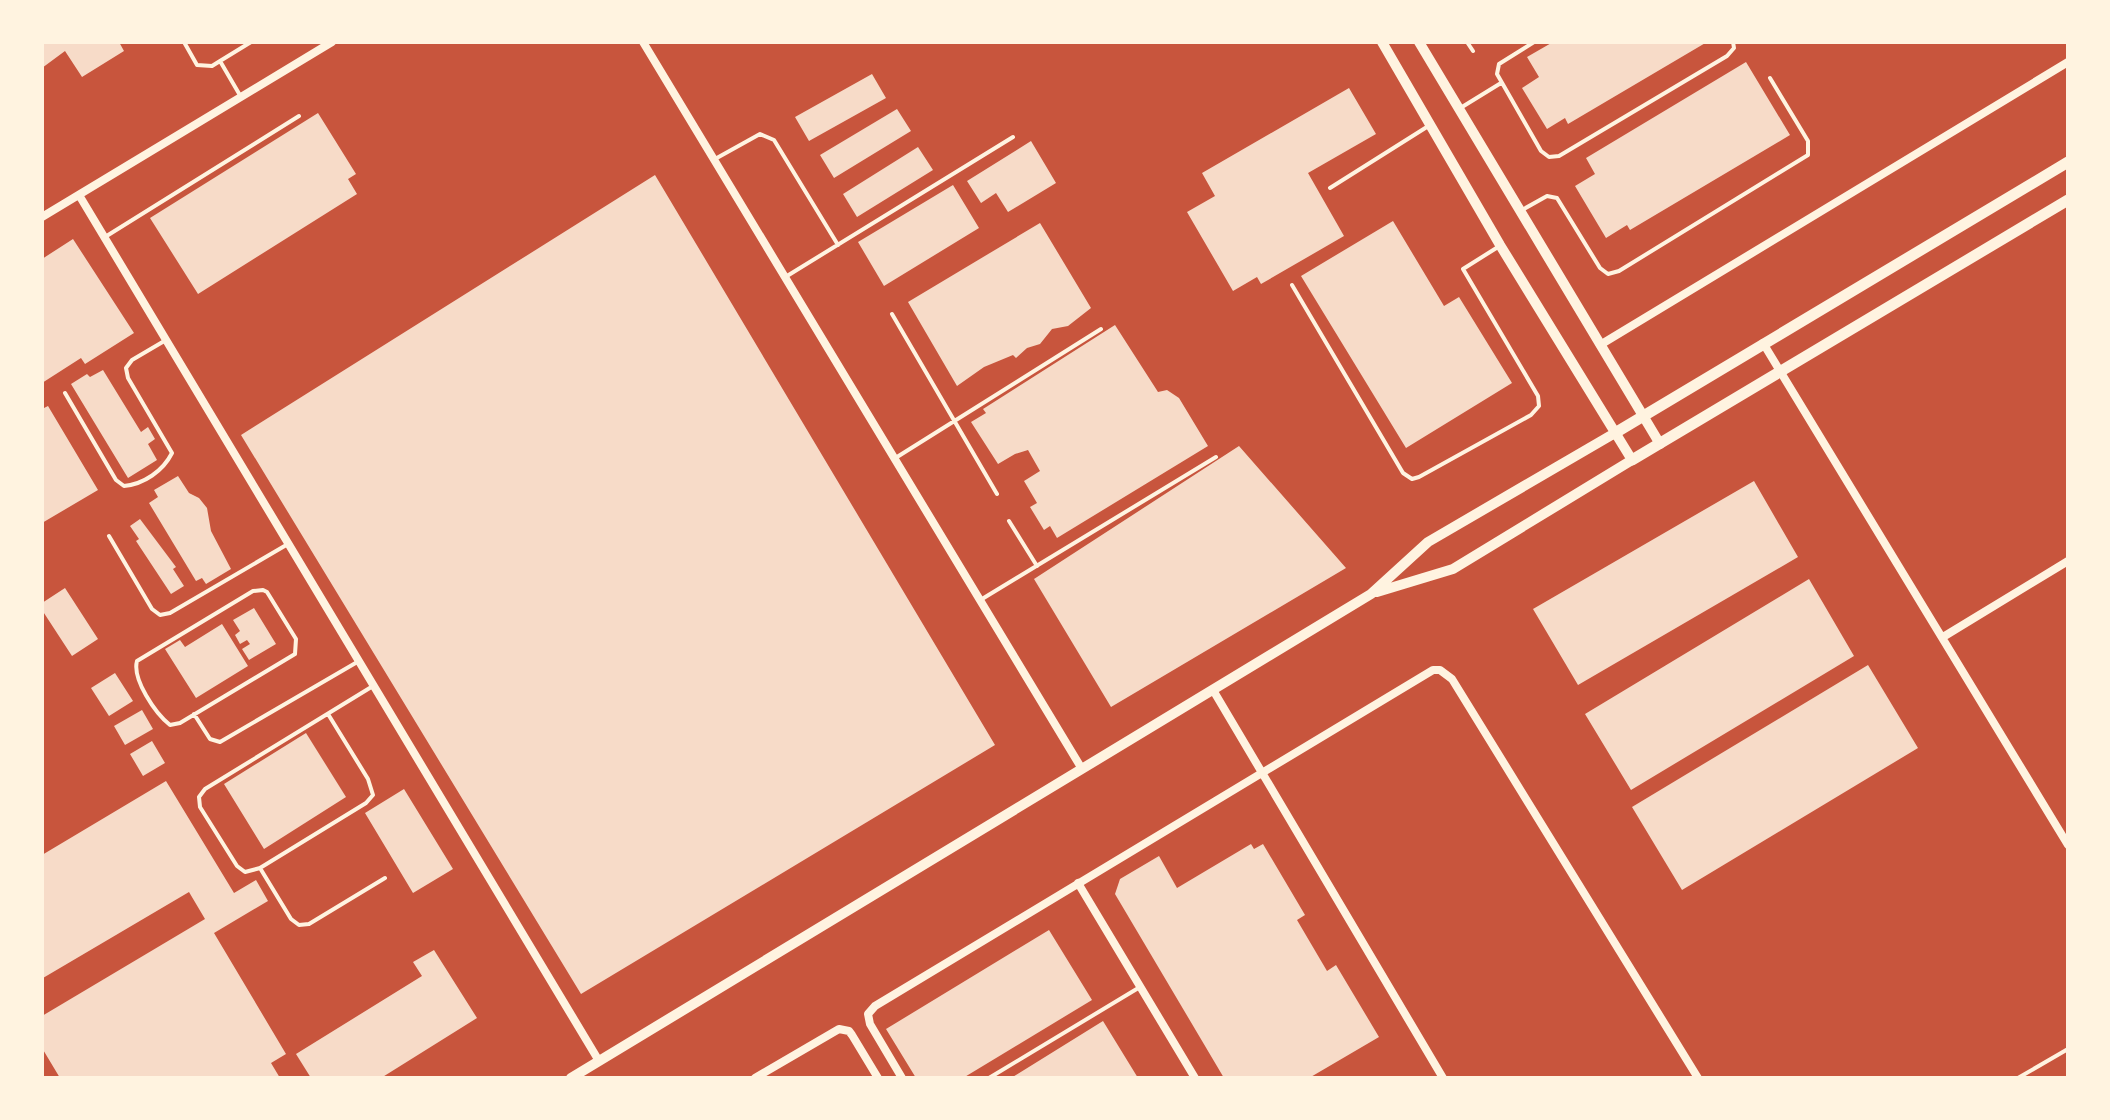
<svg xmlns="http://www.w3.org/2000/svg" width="2110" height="1120" viewBox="0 0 2110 1120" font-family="'PT Sans Narrow',sans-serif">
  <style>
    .building { fill: #f7dbc8 }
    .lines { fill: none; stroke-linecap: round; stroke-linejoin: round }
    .service { stroke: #fff3e0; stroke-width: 4 }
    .minor { stroke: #fff3e0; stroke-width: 8 }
    .tertiary { stroke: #fff3e0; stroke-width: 10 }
    .secondary { stroke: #fff3e0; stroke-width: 11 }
  </style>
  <rect width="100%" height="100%" fill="#c8553d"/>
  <!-- building -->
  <path class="building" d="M 42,42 L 119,42 L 124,51 L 82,77 L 65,51 L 42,68 Z
    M 1553,42 L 1707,42 L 1568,124 L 1565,118 L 1547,129 L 1522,88 L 1539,77 L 1527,57 Z
    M 1746,62 L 1790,135 L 1630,230 L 1627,225 L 1606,238 L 1575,186 L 1595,174 L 1586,158 Z
    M 872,74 L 886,98 L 809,141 L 795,117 Z
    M 1349,88 L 1376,134 L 1308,173 L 1344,236 L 1261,284 L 1257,277 L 1233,291 L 1187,212 L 1215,196 L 1202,173 Z
    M 897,109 L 911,131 L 834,178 L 820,155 Z
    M 318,113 L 356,174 L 348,179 L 357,194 L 198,294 L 150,218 Z
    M 1031,141 L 1056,183 L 1008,212 L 996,193 L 981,203 L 967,181 Z
    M 918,147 L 933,170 L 857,217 L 843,194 Z
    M 655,175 L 995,745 L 581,994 L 241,435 Z
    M 953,185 L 979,228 L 884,286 L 858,242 Z
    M 1393,221 L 1444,306 L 1459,297 L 1512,383 L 1406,448 L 1301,276 Z
    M 1040,223 L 1091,308 L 1068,326 L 1052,329 L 1040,344 L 1027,348 L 1016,358 L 1013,355 L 984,367 L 957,386 L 908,302 Z
    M 73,239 L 134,333 L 85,364 L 81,358 L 42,383 L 42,259 Z
    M 1115,325 L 1158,392 L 1167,390 L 1179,398 L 1208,446 L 1057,538 L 1050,526 L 1044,530 L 1030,507 L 1037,503 L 1024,481 L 1040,471 L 1028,450 L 1015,454 L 998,464 L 971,422 L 986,413 L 983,409 Z
    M 103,370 L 141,432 L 148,427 L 155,439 L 148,444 L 157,460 L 128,478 L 71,384 L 87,374 L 90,377 Z
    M 48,406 L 98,490 L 42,523 L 42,409 Z
    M 1239,446 L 1346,568 L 1111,707 L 1034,579 Z
    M 178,476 L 189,493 L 199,498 L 207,508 L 211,531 L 231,569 L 206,584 L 202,578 L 196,581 L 149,503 L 158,497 L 154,490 Z
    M 1754,481 L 1798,557 L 1578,685 L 1533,609 Z
    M 140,519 L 176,567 L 173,569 L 184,586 L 171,594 L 136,541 L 139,539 L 130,526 Z
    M 1809,579 L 1854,656 L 1631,790 L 1585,714 Z
    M 65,588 L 98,639 L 72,656 L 42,610 L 42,603 Z
    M 254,608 L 276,644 L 249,660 L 242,649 L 250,644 L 247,640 L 240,644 L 235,635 L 240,631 L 233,620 Z
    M 222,624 L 248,666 L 196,698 L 165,649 L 180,640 L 185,647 Z
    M 1868,665 L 1918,748 L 1682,890 L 1632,807 Z
    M 115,673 L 133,701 L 109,716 L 91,688 Z
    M 142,710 L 153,729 L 125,745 L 114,726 Z
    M 306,733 L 346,797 L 264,849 L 224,784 Z
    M 152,741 L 165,763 L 143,776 L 130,754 Z
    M 166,781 L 234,893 L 256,880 L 268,901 L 214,933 L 286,1054 L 271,1063 L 280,1078 L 60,1078 L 42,1048 L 42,1016 L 205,919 L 189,892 L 43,978 L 42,976 L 42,855 Z
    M 404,789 L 453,869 L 413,893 L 365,813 Z
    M 1251,844 L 1254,849 L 1263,844 L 1305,915 L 1297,920 L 1327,971 L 1336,965 L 1379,1037 L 1309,1078 L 1224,1078 L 1115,894 L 1120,879 L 1159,856 L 1177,888 Z
    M 1049,930 L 1092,1000 L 963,1078 L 916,1078 L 886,1029 Z
    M 434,950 L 477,1018 L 381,1078 L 311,1078 L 296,1054 L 422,976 L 413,962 Z
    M 1103,1021 L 1138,1078 L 1011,1078 Z"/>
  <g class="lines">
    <!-- service -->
    <path class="service" d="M 184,42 L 197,65 L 212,66 L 220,61
      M 1467,42 L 1473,51
      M 1534,42 L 1499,64 L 1497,74 L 1541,151 L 1549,157 L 1559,156 L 1727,56 L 1734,48 L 1733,42
      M 241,97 L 220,61 L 251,42
      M 1462,107 L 1501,83
      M 715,159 L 760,134 L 774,140 L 838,245
      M 1330,188 L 1430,125
      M 1522,210 L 1547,196 L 1557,198 L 1600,268 L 1608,274 L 1619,271 L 1808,155 L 1808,141 L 1770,78
      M 105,237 L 299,116
      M 787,276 L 1013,137
      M 1292,285 L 1403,473 L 1412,479 L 1419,477 L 1531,415 L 1539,406 L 1538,396 L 1463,269 L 1498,247
      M 892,314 L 997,494
      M 65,393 L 116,480 L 124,486 C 144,484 163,471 172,453 L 128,378 L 126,368 L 132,360 L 166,340
      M 897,457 L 1101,329
      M 1009,521 L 1037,566
      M 109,536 L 152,609 L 160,615 L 170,613 L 288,544
      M 263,590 L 267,592 L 296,639 L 295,654 L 180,723 L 170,725 C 155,713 132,679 137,661 L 253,591 Z
      M 982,599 L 1216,457
      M 194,714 L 210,739 L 220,742 L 359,661
      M 328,714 L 368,779 L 373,795 L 366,803 L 260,868 L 245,872 L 237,866 L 200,807 L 199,797 L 205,789 L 373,686
      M 260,868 L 291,919 L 299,925 L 309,924 L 385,878
      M 989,1078 L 1140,987
      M 2018,1078 L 2068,1049"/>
    <!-- minor -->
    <path class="minor" d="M 643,42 L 1082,769
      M 79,195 L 599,1061
      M 42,217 L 332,42
      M 1763,343 L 2068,845
      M 1600,345 L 2068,62
      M 1943,637 L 2068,561
      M 1213,690 L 1443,1078
      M 1078,883 L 1195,1078
      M 755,1078 L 839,1029 L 849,1031 L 852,1035 L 878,1078
      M 902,1078 L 870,1024 L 868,1014 L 875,1006 L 1433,670 L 1440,670 L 1452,679 L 1698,1078"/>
    <!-- tertiary -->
    <path class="tertiary" d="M 1419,42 L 1660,444
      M 1377,592 L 1453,569 L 1632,460 L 1500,245 L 1382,42
      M 571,1078 L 1371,594 L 1428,542 L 1615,433"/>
    <!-- secondary -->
    <path class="secondary" d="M 1615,433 L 2068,162
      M 1632,460 L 2068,200"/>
  </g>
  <!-- border -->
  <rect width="2110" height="1120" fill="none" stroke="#fff3e0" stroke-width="88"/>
</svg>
